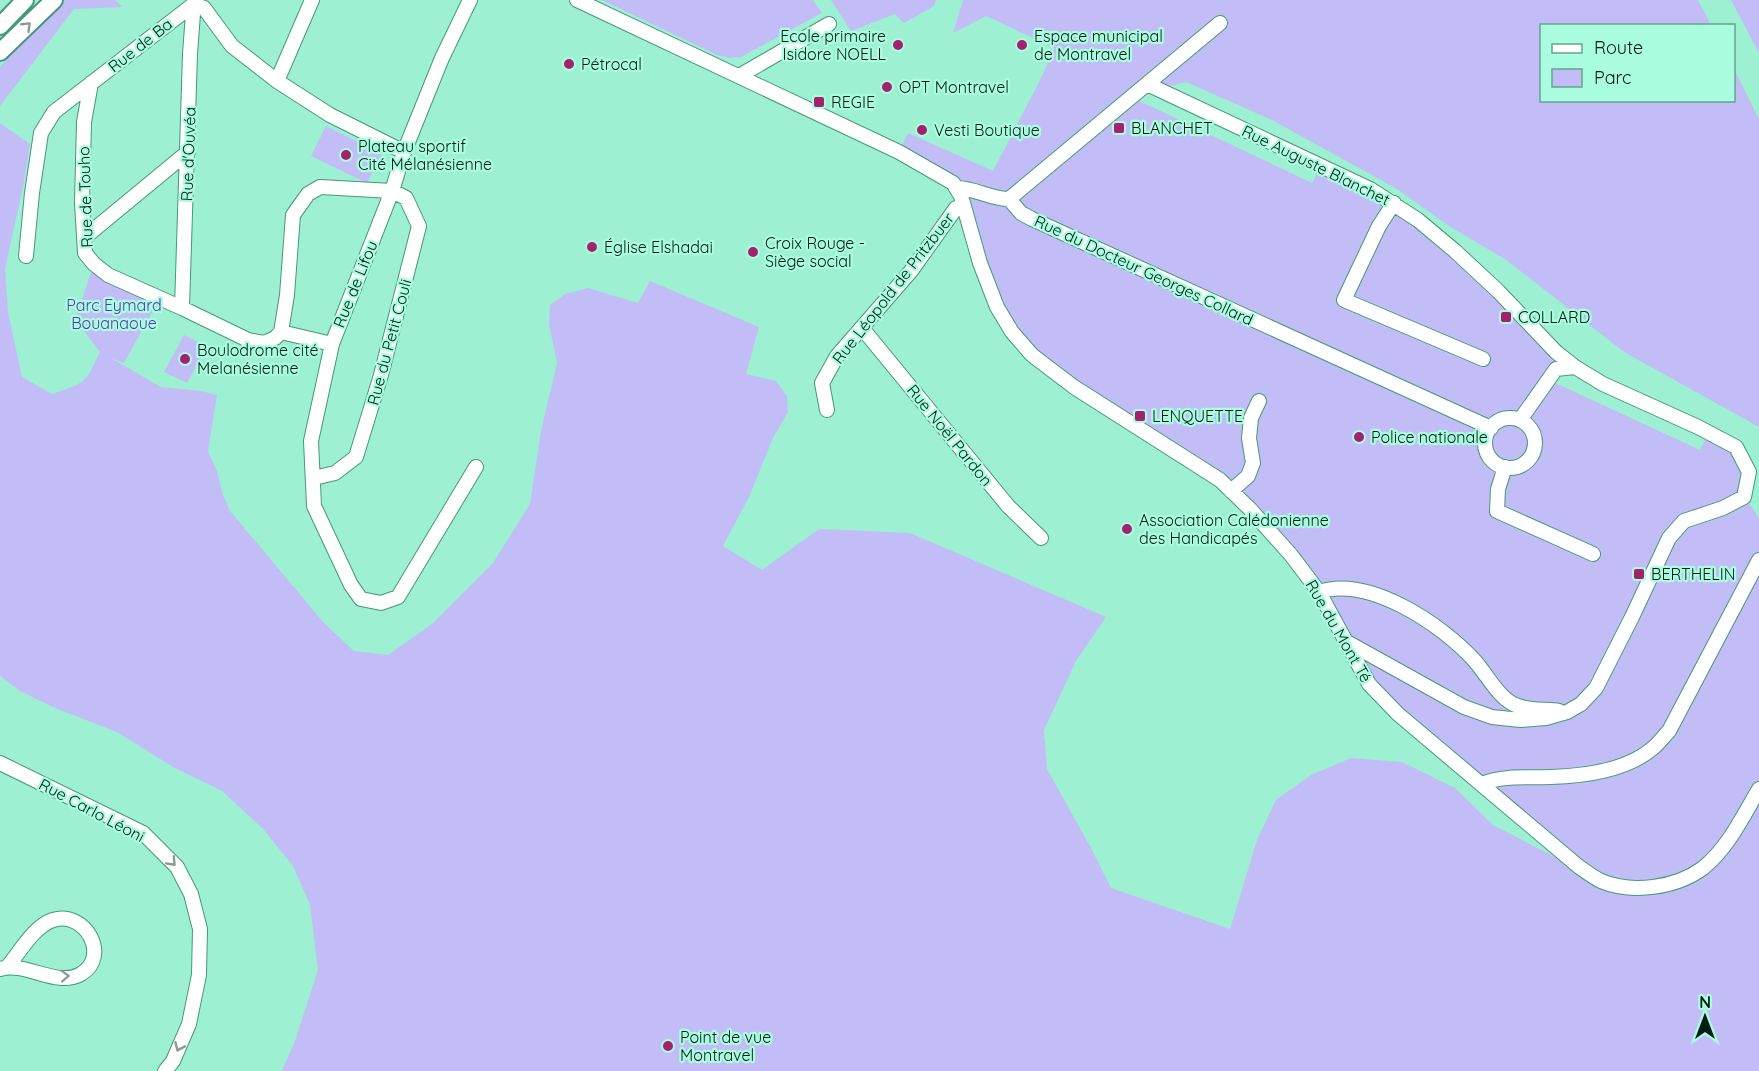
<svg xmlns="http://www.w3.org/2000/svg" width="1759" height="1071" viewBox="0 0 1759 1071" font-family="Quicksand,sans-serif">
  <style>
    .green { fill: #c3bdf7 }
    .lines { fill: none; stroke-linecap: round; stroke-linejoin: round }
    .minor-casing { stroke: #45987d; stroke-width: 16 }
    .major-casing { stroke: #45987d; stroke-width: 20 }
    .minor { stroke: #fff; stroke-width: 14 }
    .major { stroke: #fff; stroke-width: 16 }
    .oneway { stroke: #8c9a95 }
    .poi-dot { fill: #a3216f; stroke: #aafddf; stroke-width: 2 }
    .labels { text-anchor: middle; dominant-baseline: central; stroke-width: 4.5; stroke-linejoin: round; paint-order: stroke }
    .poi-label { font-size: 16px; fill: #001e14; stroke: #aafddf; text-anchor: start }
    .street-label { font-size: 16px; fill: #001e14; stroke: #aafddf }
    .park-label { font-size: 16px; fill: #5637ac; stroke: #aafddf }
  </style>
  <rect width="100%" height="100%" fill="#9df0d1"/>
  <!-- green -->
  <path class="green" d="M 63,0 L 115,0 L 123,7 L 74,9 L 0,106 L 0,67 L 39,21 Z
    M 602,0 L 813,0 L 822,13 L 741,57 L 730,58 L 717,55 Z
    M 831,0 L 936,0 L 934,6 L 904,23 L 895,14 L 851,31 Z
    M 963,0 L 1698,0 L 1711,25 L 1542,26 L 1542,100 L 1734,100 L 1734,69 L 1759,119 L 1759,427 L 1624,352 L 1505,259 L 1452,228 L 1397,189 L 1272,120 L 1186,82 L 1158,89 L 1147,84 L 1131,97 L 1312,183 L 1321,167 L 1394,203 L 1575,367 L 1549,380 L 1700,450 L 1709,433 L 1736,447 L 1749,472 L 1745,497 L 1759,518 L 1759,1071 L 282,1071 L 295,1041 L 318,970 L 310,905 L 293,866 L 263,829 L 222,791 L 173,767 L 117,732 L 55,708 L 20,691 L 0,676 L 0,123 L 30,144 L 24,182 L 5,269 L 8,312 L 22,377 L 52,394 C 85,383 85,384 100,352 L 75,319 L 94,264 L 160,298 L 124,363 L 111,358 L 161,387 L 201,391 L 217,395 L 208,451 L 217,471 L 223,495 L 230,511 L 324,623 L 354,651 L 388,655 L 432,624 L 493,563 L 530,504 L 541,431 L 557,363 L 549,324 L 550,305 L 565,294 L 588,288 L 638,303 L 650,281 L 759,327 L 746,374 L 776,381 L 787,396 L 788,412 L 773,438 L 749,497 L 723,546 L 762,570 L 819,529 L 910,533 L 1106,617 L 1076,661 L 1044,730 L 1047,769 L 1091,848 L 1111,888 L 1230,929 L 1257,840 L 1276,800 L 1311,775 L 1351,758 L 1402,762 L 1455,788 L 1493,825 L 1567,863 L 1380,696 L 1319,592 L 1250,509 L 1120,417 L 1012,332 L 961,196 L 899,152 L 908,133 L 993,171 L 1037,86 L 1055,48 L 986,16 L 953,33 Z
    M 1731,0 L 1759,0 L 1759,53 Z
    M 326,126 L 382,154 L 367,183 L 311,156 Z
    M 184,335 L 207,346 L 187,383 L 164,372 Z"/>
  <g class="lines">
    <defs>
      <path id="minor" d="M 470,0 L 442,58 L 404,152 L 392,191 L 332,344 L 311,441 L 314,506 L 351,585 L 361,599 L 381,603 L 398,597 L 476,467
        M 577,0 L 899,152 L 953,183 L 961,196 L 980,263 L 997,307 L 1012,332 L 1032,355 L 1074,387 L 1220,480 L 1250,509 L 1291,555 L 1319,592 L 1369,684 L 1398,714 L 1578,866 C 1585,871 1593,877 1601,881 C 1632,894 1676,888 1703,868 C 1728,848 1743,816 1759,789
        M 739,76 L 829,24
        M 277,81 L 312,0
        M 91,83 L 84,122 L 82,203 L 85,253 L 94,264 L 108,275 L 182,308 L 248,340 L 264,343 L 275,338 L 281,332 L 332,344
        M 1147,84 L 1370,189 L 1418,220 L 1455,251 L 1498,291 L 1556,352 L 1575,367 L 1603,384 L 1698,427 L 1736,447 L 1749,472 L 1744,497 L 1723,508 L 1684,521 L 1669,538 L 1632,617 L 1596,688 L 1581,704 L 1567,712 L 1546,718 L 1521,720 L 1492,717 L 1464,707 L 1347,642
        M 956,188 C 976,188 990,199 1009,199 L 1021,213 L 1032,219 L 1491,428
        M 1009,199 L 1220,23
        M 1394,203 L 1379,226 L 1344,300 L 1483,359
        M 85,237 L 188,152
        M 26,256 L 32,193 L 41,133 L 54,112 L 194,4 L 204,8 L 232,46 L 277,81 L 330,115 L 404,152
        M 182,308 L 190,54 L 194,0
        M 862,328 L 1008,506 L 1041,538
        M 281,332 L 287,295 L 293,215 L 308,194 L 320,187 L 392,191 L 406,198 L 419,226 L 381,375 L 356,457 L 335,473 L 314,478
        M 827,410 L 822,383 L 837,356 L 911,271 L 956,208 L 964,206
        M1485 443a25 25 0 1 1 50 0a25 25 0 1 1-50 0Z
        M 1520,420 L 1556,369 L 1575,367
        M 1505,467 L 1498,489 L 1497,511 L 1593,554
        M 1231,491 L 1248,476 L 1253,463 L 1249,438 L 1251,418 L 1259,401
        M 1319,592 C 1369,575 1442,625 1474,660 C 1487,674 1499,700 1518,706 C 1530,711 1547,709 1559,711
        M 0,763 L 143,833 L 177,867 L 191,894 L 200,929 L 199,975 L 189,1024 L 173,1061 L 165,1071
        M 1481,784 C 1504,775 1526,778 1551,777 C 1585,776 1626,771 1653,748 C 1659,743 1664,736 1669,731 L 1759,560
        M 0,969 C 26,961 56,988 81,974 C 111,956 85,910 53,920 C 34,926 20,952 8,966"/>
      <path id="major" d="M 0,26 L 25,0
        M 0,52 L 54,0"/>
    </defs>
    <!-- minor casing -->
    <use href="#minor" class="minor-casing"/>
    <!-- major casing -->
    <use href="#major" class="major-casing"/>
    <!-- minor -->
    <use href="#minor" class="minor"/>
    <!-- major -->
    <use href="#major" class="major"/>
  </g>
  <!-- one-way arrows -->
  <defs><path id="oneway-chevron" d="M-2-3.5L2.5 0L-2 3.5" fill="none" stroke-width="1.6" stroke-linecap="round" stroke-linejoin="round" transform="scale(1.5)"/></defs>
  <g class="oneway">
    <use href="#oneway-chevron" transform="translate(27 26) rotate(-44)"/>
    <use href="#oneway-chevron" transform="translate(172 862) rotate(47)"/>
    <use href="#oneway-chevron" transform="translate(65 976) rotate(-2)"/>
    <use href="#oneway-chevron" transform="translate(179 1047) rotate(114)"/>
  </g>
  <!-- markers -->
  <g class="poi-dot">
    <circle cx="898" cy="45" r="6"/>
    <circle cx="1022" cy="45" r="6"/>
    <circle cx="569" cy="64" r="6"/>
    <circle cx="887" cy="87" r="6"/>
    <rect x="813" y="96" width="12" height="12" rx="3"/>
    <rect x="1113" y="122" width="12" height="12" rx="3"/>
    <circle cx="922" cy="130" r="6"/>
    <circle cx="346" cy="155" r="6"/>
    <circle cx="592" cy="247" r="6"/>
    <circle cx="753" cy="252" r="6"/>
    <rect x="1500" y="311" width="12" height="12" rx="3"/>
    <circle cx="185" cy="359" r="6"/>
    <rect x="1134" y="410" width="12" height="12" rx="3"/>
    <circle cx="1359" cy="437" r="6"/>
    <circle cx="1127" cy="529" r="6"/>
    <rect x="1633" y="568" width="12" height="12" rx="3"/>
    <circle cx="668" cy="1046" r="6"/>
  </g>
  <g class="labels">
    <!-- poi labels -->
    <g class="poi-label">
      <text x="886" y="36" text-anchor="end">Ecole primaire<tspan x="886" dy="18">Isidore NOELL</tspan></text>
      <text x="1034" y="36">Espace municipal<tspan x="1034" dy="18">de Montravel</tspan></text>
      <text x="581" y="64">Pétrocal</text>
      <text x="899" y="87">OPT Montravel</text>
      <text x="831" y="102">REGIE</text>
      <text x="1131" y="128">BLANCHET</text>
      <text x="934" y="130">Vesti Boutique</text>
      <text x="358" y="146">Plateau sportif<tspan x="358" dy="18">Cité Mélanésienne</tspan></text>
      <text x="765" y="243">Croix Rouge -<tspan x="765" dy="18">Siège social</tspan></text>
      <text x="604" y="247">Église Elshadai</text>
      <text x="1518" y="317">COLLARD</text>
      <text x="197" y="350">Boulodrome cité<tspan x="197" dy="18">Melanésienne</tspan></text>
      <text x="1152" y="416">LENQUETTE</text>
      <text x="1371" y="437">Police nationale</text>
      <text x="1139" y="520">Association Calédonienne<tspan x="1139" dy="18">des Handicapés</tspan></text>
      <text x="1651" y="574">BERTHELIN</text>
      <text x="680" y="1037">Point de vue<tspan x="680" dy="18">Montravel</tspan></text>
    </g>
    <!-- street labels -->
    <g class="street-label">
      <text transform="translate(140 45) rotate(-38)">Rue de Ba</text>
      <text transform="translate(188 154) rotate(-88)">Rue d'Ouvéa</text>
      <text transform="translate(1316 165) rotate(26)">Rue Auguste Blanchet</text>
      <text transform="translate(85 197) rotate(-92)">Rue de Touho</text>
      <text transform="translate(1144 270) rotate(25)">Rue du Docteur Georges Collard</text>
      <text transform="translate(355 284) rotate(-68)">Rue de Lifou</text>
      <text transform="translate(893 288) rotate(-52)">Rue Léopold de Pritzbuer</text>
      <text transform="translate(389 342) rotate(-75)">Rue du Petit Couli</text>
      <text transform="translate(950 435) rotate(51)">Rue Noël Pardon</text>
      <text transform="translate(1339 631) rotate(60)">Rue du Mont Té</text>
      <text transform="translate(92 810) rotate(28)">Rue Carlo Léoni</text>
    </g>
    <!-- park labels -->
    <g class="park-label">
      <text x="114" y="305">Parc Eymard<tspan x="114" dy="18">Bouanaoue</tspan></text>
    </g>
  </g>
  <!-- legend -->
  <rect x="1540" y="24" width="195" height="78" fill="#aafddf" stroke="#66a48e" stroke-width="1.5"/>
  <rect x="1552" y="44" width="30" height="9" fill="#ffffff" stroke="#66a48e" stroke-width="1.5"/>
  <text x="1594" y="54" font-size="18" fill="#001e14">Route</text>
  <rect x="1552" y="69" width="30" height="18" fill="#c3bdf7" stroke="#66a48e" stroke-width="1.5"/>
  <text x="1594" y="84" font-size="18" fill="#001e14">Parc</text>
  <!-- north arrow -->
  <g transform="translate(1705 1017)" stroke="#aafddf" stroke-width="4.5" paint-order="stroke">
  <path d="M0-4.5L10 22L0 15L-10 22Z" fill="#001e14"/>
  <text y="-9" font-size="16" font-weight="bold" text-anchor="middle" fill="#001e14">N</text>
  </g>
</svg>
